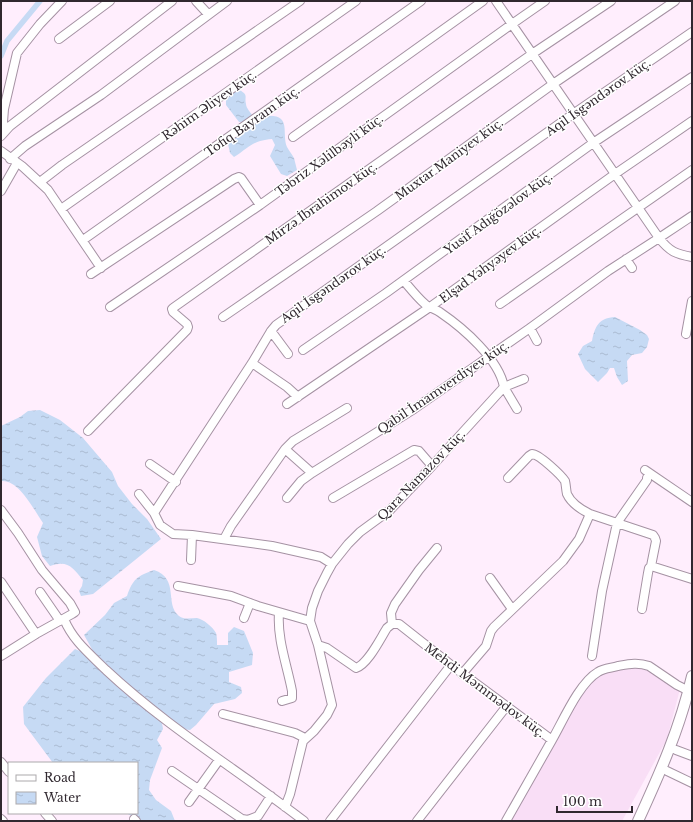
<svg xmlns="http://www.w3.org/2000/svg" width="693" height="822" viewBox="0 0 693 822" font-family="'Libre Baskerville',serif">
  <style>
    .built { fill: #f9def6 }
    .water { fill: url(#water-ripples) }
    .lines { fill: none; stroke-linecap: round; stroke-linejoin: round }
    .canal { stroke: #c6daf4; stroke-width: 5.5 }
    .minor-casing { stroke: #a592a3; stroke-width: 10 }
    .major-casing { stroke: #a592a3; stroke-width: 12 }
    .minor { stroke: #fff; stroke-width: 8 }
    .major { stroke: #fff; stroke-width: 10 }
    .labels { text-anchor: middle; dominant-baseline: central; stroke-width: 3; stroke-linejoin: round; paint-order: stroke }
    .street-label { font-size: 12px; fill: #30282f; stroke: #fff }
  </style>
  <defs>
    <pattern id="water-ripples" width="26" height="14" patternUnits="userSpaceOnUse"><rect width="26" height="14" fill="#c6daf4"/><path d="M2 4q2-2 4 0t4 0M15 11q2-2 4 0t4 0" fill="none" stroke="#aabbd2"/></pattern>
  </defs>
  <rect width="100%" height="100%" fill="#ffeefd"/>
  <!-- built -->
  <path class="built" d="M 630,666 L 645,666 L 680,689 L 667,739 L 622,821 L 511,821 L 587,685 L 602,672 Z"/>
  <!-- water -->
  <path class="water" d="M 240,90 C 249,96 244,96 246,104 C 246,108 251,113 253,116 L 245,123 L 239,122 L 226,105 L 226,98 L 236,91 Z
    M 264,116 C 293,113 281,132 287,147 C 289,151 292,154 294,158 C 295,162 296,166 297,170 L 287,176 L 281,174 L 270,156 L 275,145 L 272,139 C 251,141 250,147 234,157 L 230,153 L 228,144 L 232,138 Z
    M 615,317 L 640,330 L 647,335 L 649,339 L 647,347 L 642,353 L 632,355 L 627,361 L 628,381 L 622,385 L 617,377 L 614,368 L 610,368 L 607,373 L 598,382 L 585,369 L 578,354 L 583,346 L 592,341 C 595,326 599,318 615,317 Z
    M 40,410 L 60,420 L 83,438 L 112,472 L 118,486 L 132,504 L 147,519 L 161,539 L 93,594 L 81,596 L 79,591 L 82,586 L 83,580 C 72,567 68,560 50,566 L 42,556 L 37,537 L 43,523 C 34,510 19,479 1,481 L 1,426 L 20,417 L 28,411 Z
    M 154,570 C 180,579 164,604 179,616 C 184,620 191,618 197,618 C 203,619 213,627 216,633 C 217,636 217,641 217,645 L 228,645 L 228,633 L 234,627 L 244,631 L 253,653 L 252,665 L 229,672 L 229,682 L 241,687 L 242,693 L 235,699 L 214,704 L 196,725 L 190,730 L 181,729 L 139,696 L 93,651 L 84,635 L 105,615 L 114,603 L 127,596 C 133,579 137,576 154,570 Z
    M 75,649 L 82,652 L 120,688 L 162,723 L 163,729 L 157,740 L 162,748 L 150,780 L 149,790 L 156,800 L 171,811 L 175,821 L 141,821 L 126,813 L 137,813 L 137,763 L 53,763 L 24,724 L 23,707 L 46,678 Z"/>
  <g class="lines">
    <!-- canal -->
    <path class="canal" d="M 1,56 L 7,41 L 40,1"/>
    <defs>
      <path id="minor" d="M 196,1 L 208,14
        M 496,1 L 659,238 C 670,252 676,254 692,257
        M 59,39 L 110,1
        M 5,130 L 3,122 L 4,109 L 17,53 L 40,24 L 62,1
        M 1,136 L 10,126 L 172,1
        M 293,137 L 483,1
        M 1,151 L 22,166 L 48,190 L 101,268
        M 10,159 L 25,146 L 101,95 L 227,1
        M 40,182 L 62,165 L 300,1
        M 1,191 L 17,163
        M 61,209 L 356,1
        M 83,240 L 421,1
        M 626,259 L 632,268
        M 91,274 L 234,179 L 239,177 L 241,178 L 260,205
        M 500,304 L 692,170
        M 110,307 L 260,205 L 512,24 L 545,1
        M 223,317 L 377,211 L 553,84 L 675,1
        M 530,328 L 537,341
        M 271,331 L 288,354
        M 686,334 L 692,301
        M 303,350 L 386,293 L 593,143 L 692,77
        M 252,363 L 287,387 L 298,397
        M 287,404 L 430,307 L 615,174 L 692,121
        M 517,409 L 504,387 L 524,379
        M 88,431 L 187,330 L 188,327 L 187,324 L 173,312 L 172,309 L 173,308 L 532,54 L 611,1
        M 285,449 L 293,441 L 347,408
        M 150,464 L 176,482
        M 645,470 L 692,502
        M 508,478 L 529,456 L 532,454 C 539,454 561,475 565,481 C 566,485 566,490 567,494 C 571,503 582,510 590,514
        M 139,494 L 154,513
        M 287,498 L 301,481 L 312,473
        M 333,498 L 414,450 L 419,451 L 432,466
        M 1,510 L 18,533 L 42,570 L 70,603 L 75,612 L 72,614 L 36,634 L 1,656
        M 224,539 L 231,526 L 285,449 L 312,473 L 414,409 L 530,328 L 608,271 L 659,238 L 692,216
        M 191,560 L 192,535
        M 332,564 L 321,557 L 272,546 L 192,535 L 173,534 L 160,525 L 154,513 L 252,363 L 271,331 L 276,325 L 573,114 L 692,32
        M 490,578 L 512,609
        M 1,582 L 36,634
        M 178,586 L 231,596 L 258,606 L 310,621
        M 40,592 L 60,621
        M 642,609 L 648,573 L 649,568 L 651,566
        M 279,613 C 277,639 287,665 292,691 L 292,698 L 282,701
        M 244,618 L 250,603
        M 64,619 C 73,641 90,654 106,670 C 167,727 238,770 304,821
        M 392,624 L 391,613 L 395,604 L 419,570 L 437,548
        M 318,645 L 327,648 L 356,668 C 368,664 380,639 387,628 L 392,624 L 399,624 L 451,665 L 552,740 C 563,721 579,683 598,672 C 604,668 612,668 618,666 C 629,664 638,662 649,666 L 677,685 L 689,691
        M 592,656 L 602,591 L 617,523 L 647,480 L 647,478
        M 462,674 L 486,646 L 491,631 L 494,627 L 563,561 L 579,539 L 590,514 L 653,535 L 655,538 L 656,541 L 651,566 L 692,579
        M 223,714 L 295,733 L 305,738
        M 676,750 L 692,756
        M 1,762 L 9,772
        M 172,771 L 242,819 L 248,820 L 258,816 L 271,796
        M 667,771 L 692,783
        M 189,802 L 219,760
        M 285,807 L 290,794 L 303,741 L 314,731 L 327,715 L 332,705 L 318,645 L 310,621 L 312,608 L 318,591 L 327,573 L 332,564 L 348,544 L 360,532 L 390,510 L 432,466 L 504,387 C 499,359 463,328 441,313 C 436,309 429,308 425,304 C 417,297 410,288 404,281
        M 45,813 L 52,821
        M 1,819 L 3,821
        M 134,819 L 136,821
        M 330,821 L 451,665
        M 417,821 L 506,707
        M 506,821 L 552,740"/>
      <path id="major" d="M 638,821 C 660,773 680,728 692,676"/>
    </defs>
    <!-- minor casing -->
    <use href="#minor" class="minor-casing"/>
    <!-- major casing -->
    <use href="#major" class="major-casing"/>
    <!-- minor -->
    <use href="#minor" class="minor"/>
    <!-- major -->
    <use href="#major" class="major"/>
  </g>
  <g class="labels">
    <!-- street labels -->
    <g class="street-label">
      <text transform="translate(598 97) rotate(-35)">Aqil İsgəndərov küç.</text>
      <text transform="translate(209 105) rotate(-35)">Rəhim Əliyev küç.</text>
      <text transform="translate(252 121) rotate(-35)">Tofiq Bayram küç.</text>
      <text transform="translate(329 155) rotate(-36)">Təbriz Xəlilbəyli küç.</text>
      <text transform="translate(449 159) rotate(-36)">Muxtar Maniyev küç.</text>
      <text transform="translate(321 203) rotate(-35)">Mirzə İbrahimov küç.</text>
      <text transform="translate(498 213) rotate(-36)">Yusif Adığözəlov küç.</text>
      <text transform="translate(490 264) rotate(-36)">Elşad Yəhyəyev küç.</text>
      <text transform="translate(333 284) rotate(-35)">Aqil İsgəndərov küç.</text>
      <text transform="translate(443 387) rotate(-34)">Qabil İmamverdiyev küç.</text>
      <text transform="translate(421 475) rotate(-46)">Qara Namazov küç.</text>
      <text transform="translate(485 690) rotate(37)">Mehdi Məmmədov küç.</text>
    </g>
  </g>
  <!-- border -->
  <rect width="693" height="822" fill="none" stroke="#30282f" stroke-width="4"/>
  <!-- legend -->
  <rect x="8" y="762" width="130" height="52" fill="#ffffff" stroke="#aca9ac"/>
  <rect x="16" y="775" width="20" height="6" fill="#ffffff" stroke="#aca9ac"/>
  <text x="44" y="782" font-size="12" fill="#30282f">Road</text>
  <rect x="16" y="792" width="20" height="12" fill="url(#water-ripples)" stroke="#aca9ac"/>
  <text x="44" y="802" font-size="12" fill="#30282f">Water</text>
  <!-- scale -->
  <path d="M557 806v6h75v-6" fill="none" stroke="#30282f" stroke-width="2"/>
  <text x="563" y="806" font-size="12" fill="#30282f" stroke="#ffffff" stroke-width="3" paint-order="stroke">100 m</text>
</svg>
